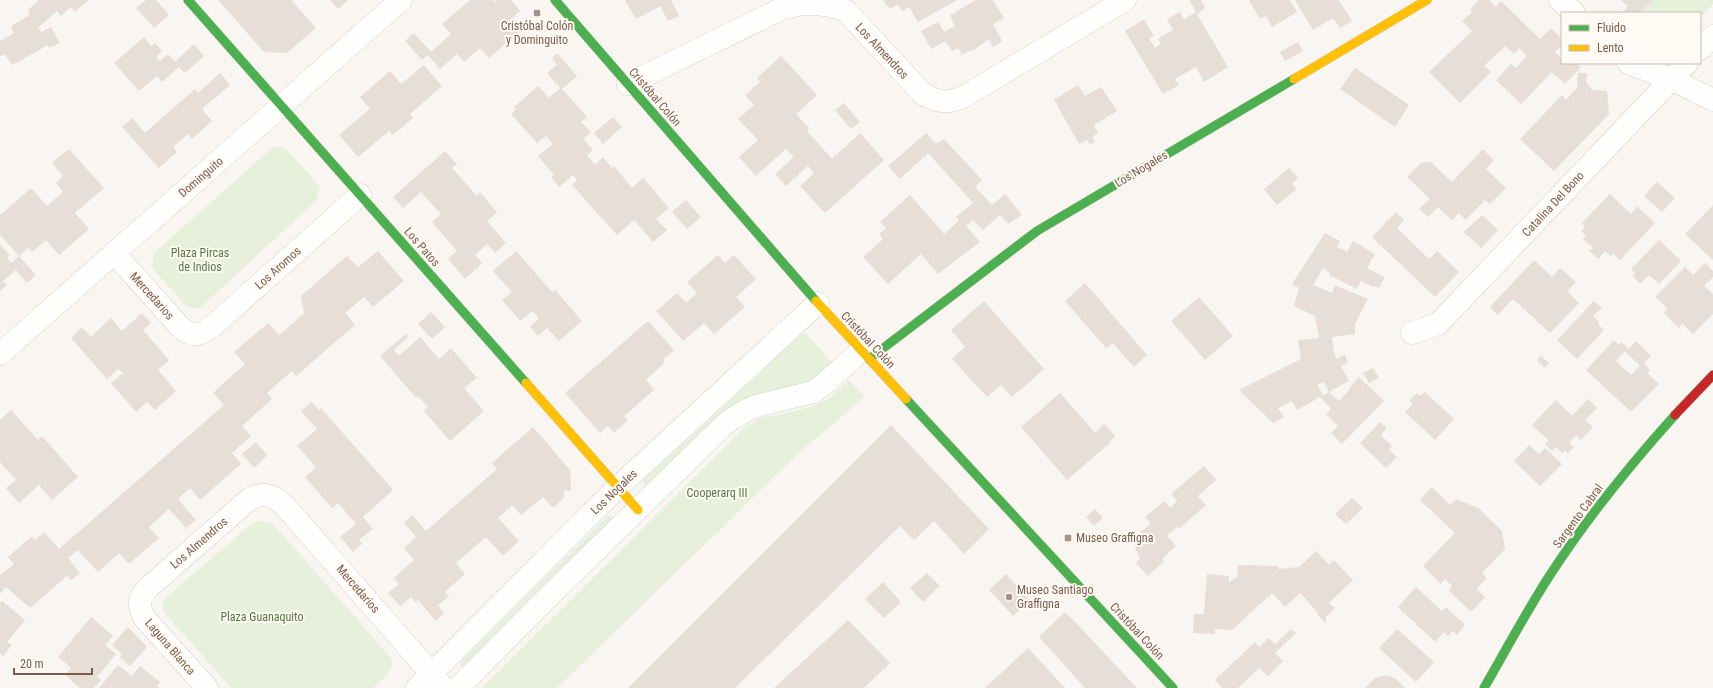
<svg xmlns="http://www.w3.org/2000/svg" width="1713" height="688" viewBox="0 0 1713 688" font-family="'Roboto Condensed',sans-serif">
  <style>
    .green { fill: #e7f0db }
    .building { fill: #e6ded7; fill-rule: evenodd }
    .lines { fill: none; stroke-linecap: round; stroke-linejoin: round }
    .street-casing { stroke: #d7d1cb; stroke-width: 23 }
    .fast-casing { stroke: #d9d2cb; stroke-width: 10 }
    .slow-casing { stroke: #d9d2cb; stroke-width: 10 }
    .jam-casing { stroke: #d9d2cb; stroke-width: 10 }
    .street { stroke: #fefefd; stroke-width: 22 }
    .fast { stroke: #4caf50; stroke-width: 9 }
    .slow { stroke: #ffc107; stroke-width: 9 }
    .jam { stroke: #c62828; stroke-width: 9 }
    .poi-dot { fill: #a69286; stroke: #fffaf3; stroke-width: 1.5 }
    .labels { text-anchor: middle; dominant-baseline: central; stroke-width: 4; stroke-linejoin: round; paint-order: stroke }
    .poi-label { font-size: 12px; fill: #7a5c4d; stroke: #fffaf3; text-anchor: start }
    .street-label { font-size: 12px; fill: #7a5c4d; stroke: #fffaf3 }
    .park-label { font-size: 12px; fill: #537a41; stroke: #fffaf3 }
  </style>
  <rect width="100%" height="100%" fill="#f9f5f0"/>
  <!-- green -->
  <path class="green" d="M 1653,0 L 1713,0 L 1713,4 L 1700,18 L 1700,13 L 1640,13 Z
    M 273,147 L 285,148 L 320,186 L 316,201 L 199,309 L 187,307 L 152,268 L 154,253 Z
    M 802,334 L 806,334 L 833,363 L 833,366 L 647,486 L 643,483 L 643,480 Z
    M 849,380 L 865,397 L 801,451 L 557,688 L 482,688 L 745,427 L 761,418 L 799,410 L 818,404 L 828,399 Z
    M 608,516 L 614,518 L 462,669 L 460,664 L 461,661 Z
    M 259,521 L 273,524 L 391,658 C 396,671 381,680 373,688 L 231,688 L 164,612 L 163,605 L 164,599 L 253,523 Z"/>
  <!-- building -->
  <path class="building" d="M 39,0 L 89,0 L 75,12 L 71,7 L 61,16 L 57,11 L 38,28 L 41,32 L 51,27 L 60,43 L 49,48 L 48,45 L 12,65 L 5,54 L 1,56 L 0,54 L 0,41 L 14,33 L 11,26 L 30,15 L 28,10 Z
    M 146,0 L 156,0 L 169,15 L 154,28 L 136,8 Z
    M 218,0 L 293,0 L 292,1 L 316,28 L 287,53 L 264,52 Z
    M 330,0 L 348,0 L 338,9 Z
    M 470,0 L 493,0 L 495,2 L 497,0 L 511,0 L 520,11 L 510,20 L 520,31 L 489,58 L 480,48 L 464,62 L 457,54 L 440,69 L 428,55 L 422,60 L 405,41 L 414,33 L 431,52 L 451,34 L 442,24 Z
    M 625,0 L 671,0 L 679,16 L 668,21 L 660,6 L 636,19 Z
    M 886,0 L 957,0 L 918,22 L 909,7 L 902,11 L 898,4 L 890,9 L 883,1 Z
    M 976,0 L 993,0 L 1004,18 L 993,24 L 1002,41 L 993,47 L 989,39 L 972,51 L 971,50 L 962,55 L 958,48 L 952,51 L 946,41 L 931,49 L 921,31 L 938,22 L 944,32 L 955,26 L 950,15 Z
    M 1189,0 L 1201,0 L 1205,8 L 1197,14 L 1228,67 L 1204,82 L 1196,67 L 1175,79 L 1179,85 L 1163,94 L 1125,31 L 1144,19 L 1154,36 L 1149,38 L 1155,48 L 1161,44 L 1158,39 L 1173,30 L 1167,19 L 1180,12 L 1184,19 L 1196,12 Z
    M 1249,0 L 1292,0 L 1290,1 L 1297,12 L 1272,27 L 1266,16 L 1260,19 Z
    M 1295,0 L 1339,0 L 1352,21 L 1340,28 L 1333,18 L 1313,30 Z
    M 1479,0 L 1489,0 L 1495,7 L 1501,1 L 1540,39 L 1551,28 L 1562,39 L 1562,46 L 1555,52 L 1561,58 L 1562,56 L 1562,63 L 1576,63 L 1581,67 L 1565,84 L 1552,72 L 1521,104 L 1496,80 L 1511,64 L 1516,68 L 1527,56 L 1519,48 L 1514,54 L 1505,46 L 1484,66 L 1491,72 L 1460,103 L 1429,72 L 1472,31 L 1462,21 L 1472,12 L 1470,10 Z
    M 1621,0 L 1653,0 L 1640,13 L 1622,13 L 1628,6 Z
    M 144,37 L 151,46 L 155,43 L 162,51 L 156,57 L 160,61 L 168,54 L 175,62 L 194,44 L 204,56 L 185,73 L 179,67 L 162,82 L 157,76 L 139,91 L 114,63 Z
    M 1298,42 L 1303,51 L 1285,61 L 1280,52 Z
    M 557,53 L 577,76 L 562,89 L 587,117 L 581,122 L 591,132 L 583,139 L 593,150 L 587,155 L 595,165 L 603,157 L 612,168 L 614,166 L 632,188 L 643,178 L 669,208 L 656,219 L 667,230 L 653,242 L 634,220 L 617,235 L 572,185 L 577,180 L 573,175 L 559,187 L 551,177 L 554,175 L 538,156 L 553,144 L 546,136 L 537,143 L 511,114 L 516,110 L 514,107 L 538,86 L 549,98 L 560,88 L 547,73 L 557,65 L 552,58 Z
    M 781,56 L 817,95 L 796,114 L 809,128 L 807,131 L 832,159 L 860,133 L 884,160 L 825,213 L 800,186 L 814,173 L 808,166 L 786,186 L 775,174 L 794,157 L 786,149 L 756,176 L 739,157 L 758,140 L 738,119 L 754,105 L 745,95 L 760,82 L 757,78 Z
    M 424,65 L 442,86 L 410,114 L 413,118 L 393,135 L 389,131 L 358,157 L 339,135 L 370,109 L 360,97 L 390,71 L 401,84 Z
    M 1355,68 L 1409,105 L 1395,127 L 1340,89 Z
    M 220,73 L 230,85 L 202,109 L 212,121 L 192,139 L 188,134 L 173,147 L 177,152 L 159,168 L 122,127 L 132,118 L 145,133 L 195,89 L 198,93 Z
    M 1578,73 L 1587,73 L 1586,82 L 1592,90 L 1607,91 L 1609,114 L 1554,171 L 1520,139 L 1562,95 L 1566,100 L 1577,88 Z
    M 1078,85 L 1085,96 L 1101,87 L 1117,111 L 1094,125 L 1098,133 L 1092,137 L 1095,142 L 1090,144 L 1087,140 L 1079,144 L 1054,100 Z
    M 844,103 L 860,122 L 851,129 L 835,110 Z
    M 613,117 L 622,127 L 603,144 L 594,133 Z
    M 926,133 L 936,144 L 944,139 L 982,180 L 975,187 L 992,205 L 1005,194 L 1022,215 L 1008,224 L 1000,215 L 983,230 L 973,220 L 966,226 L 980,242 L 938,274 L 921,254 L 888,284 L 863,257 L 883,239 L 879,234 L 886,228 L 880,222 L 910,195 L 944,234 L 959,220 L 956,217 L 973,203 L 928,153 L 900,179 L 888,166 Z
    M 69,149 L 104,188 L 75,213 L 89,229 L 59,255 L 46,240 L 32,252 L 28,248 L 19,256 L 36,275 L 27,283 L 16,270 L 3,281 L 7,285 L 0,291 L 0,245 L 10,255 L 7,258 L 11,263 L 19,256 L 0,235 L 0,215 L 31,188 L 47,206 L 63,192 L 56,183 L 63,176 L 52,163 Z
    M 1483,149 L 1494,160 L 1486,169 L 1506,188 L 1490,204 L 1485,200 L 1466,220 L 1459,213 L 1452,220 L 1438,207 L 1428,217 L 1419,209 L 1430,199 L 1407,177 L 1421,163 L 1431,162 L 1452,182 Z
    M 445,151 L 457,164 L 452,168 L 477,196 L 480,192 L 497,212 L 487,221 L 506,243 L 495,253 L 487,244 L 475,255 L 482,263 L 465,279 L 448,259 L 457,251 L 432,222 L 441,214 L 421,192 L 403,208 L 393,197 Z
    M 1289,168 L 1298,178 L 1292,184 L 1297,189 L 1277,205 L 1264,189 Z
    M 1657,182 L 1675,198 L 1662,212 L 1644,196 Z
    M 1610,194 L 1631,214 L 1637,206 L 1655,223 L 1620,260 L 1613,254 L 1611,256 L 1605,251 L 1598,259 L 1589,251 L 1593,248 L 1583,239 L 1586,236 L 1581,231 L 1585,227 L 1582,223 Z
    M 686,200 L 701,217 L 687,229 L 672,212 Z
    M 1713,205 L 1713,260 L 1685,234 Z
    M 1396,212 L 1404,220 L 1397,228 L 1429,259 L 1437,251 L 1459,272 L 1435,297 L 1372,237 Z
    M 1482,215 L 1498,230 L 1481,248 L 1464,232 Z
    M 1325,233 L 1340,241 L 1337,247 L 1347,252 L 1353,241 L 1375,254 L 1367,268 L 1385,277 L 1379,288 L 1375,286 L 1374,287 L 1361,281 L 1357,289 L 1329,275 L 1330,273 L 1323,268 L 1313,285 L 1332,293 L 1335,285 L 1368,299 L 1355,324 L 1355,334 L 1332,337 L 1334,353 L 1337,359 L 1345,355 L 1348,362 L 1341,366 L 1349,381 L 1329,392 L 1324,382 L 1317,385 L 1323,395 L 1329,392 L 1339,401 L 1350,389 L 1349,388 L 1359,377 L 1384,401 L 1342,444 L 1331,433 L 1338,426 L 1326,414 L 1331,409 L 1320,397 L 1297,410 L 1292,401 L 1278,408 L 1284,417 L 1273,423 L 1239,390 L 1301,359 L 1298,340 L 1319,338 L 1315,316 L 1294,306 L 1299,288 L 1292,284 Z
    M 1659,240 L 1681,261 L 1659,284 L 1649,275 L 1640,284 L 1633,276 L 1635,274 L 1631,269 Z
    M 378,251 L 404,281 L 373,307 L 364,297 L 345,313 L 355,325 L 296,376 L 292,371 L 267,393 L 272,399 L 242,426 L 251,436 L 232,453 L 241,464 L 200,500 L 190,488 L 178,499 L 196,520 L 186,528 L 169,509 L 149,527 L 159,538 L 138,556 L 129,564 L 119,553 L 98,572 L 78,550 L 68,558 L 80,573 L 71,580 L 67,576 L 30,608 L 6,587 L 0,594 L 0,575 L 14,564 L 8,557 L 32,536 L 35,540 L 44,532 L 59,549 L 224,405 L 213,393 L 245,364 L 234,352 L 268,323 L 279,335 L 284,331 L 304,313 L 301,296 L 347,256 L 358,267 Z
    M 516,251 L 552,292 L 555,290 L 582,321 L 559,341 L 547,328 L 538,336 L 530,327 L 539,318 L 532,311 L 520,321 L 502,300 L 512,292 L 493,271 Z
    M 718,255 L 725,263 L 734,255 L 756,279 L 736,297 L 745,307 L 714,334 L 704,323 L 683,341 L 656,311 L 677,293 L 686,303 L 697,293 L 687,282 Z
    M 1534,260 L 1552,277 L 1560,268 L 1576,282 L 1567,291 L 1579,303 L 1550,333 L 1513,299 L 1498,315 L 1490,307 Z
    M 1705,263 L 1713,271 L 1713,277 L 1704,286 L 1713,294 L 1713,314 L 1693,334 L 1682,323 L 1679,328 L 1664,313 L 1668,309 L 1655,297 L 1685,267 L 1693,275 Z
    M 1085,283 L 1147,355 L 1134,367 L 1113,343 L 1106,348 L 1065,301 Z
    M 1199,297 L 1233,336 L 1205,360 L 1171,321 Z
    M 984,301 L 1044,369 L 1012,397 L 1001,385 L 987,397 L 952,359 L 965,347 L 951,330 Z
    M 1594,301 L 1602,308 L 1593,316 L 1599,322 L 1598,324 L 1604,330 L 1577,359 L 1557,340 Z
    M 431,312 L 445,327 L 432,339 L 418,324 Z
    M 142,313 L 151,323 L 143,330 L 169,360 L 158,370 L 176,391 L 155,410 L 147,402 L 136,412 L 111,383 L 123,373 L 118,369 L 107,379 L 71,338 L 82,327 L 91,337 L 111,318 L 122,331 Z
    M 648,321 L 674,350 L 663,360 L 665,362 L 646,380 L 654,390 L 624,416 L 628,420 L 614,433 L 608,426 L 600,433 L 565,393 Z
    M 406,334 L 408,337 L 394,350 L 399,356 L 420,337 L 439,359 L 451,348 L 477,378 L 464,388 L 484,411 L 450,441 L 424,411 L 428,407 L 418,396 L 416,398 L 380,356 Z
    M 1614,340 L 1618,345 L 1621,342 L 1629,349 L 1636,341 L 1651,356 L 1644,363 L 1650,370 L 1647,373 L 1659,384 L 1631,412 L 1586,370 ZM 1625,351 L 1640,366 L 1631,375 L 1616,361 Z
    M 1541,356 L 1549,363 L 1544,368 L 1537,360 Z
    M 1373,368 L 1379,378 L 1369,383 L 1363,373 Z
    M 1425,392 L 1454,419 L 1435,440 L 1405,412 L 1413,404 L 1409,401 L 1417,393 L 1421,396 Z
    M 1060,393 L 1095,433 L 1104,424 L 1115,436 L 1110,441 L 1111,442 L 1067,480 L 1021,427 Z
    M 1588,399 L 1597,408 L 1585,420 L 1593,427 L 1581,440 L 1576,435 L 1569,443 L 1574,447 L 1568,453 L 1565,450 L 1562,453 L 1556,447 L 1552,451 L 1545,444 L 1549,441 L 1532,425 L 1556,400 L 1572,416 Z
    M 312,402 L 319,410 L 321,408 L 393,490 L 363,517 L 373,529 L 359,540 L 362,544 L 353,552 L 340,537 L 356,524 L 338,503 L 332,508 L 305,477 L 316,467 L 297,446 L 317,429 L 301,411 Z
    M 11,410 L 38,440 L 42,436 L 78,477 L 52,500 L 39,485 L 19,503 L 6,488 L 16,480 L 0,462 L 0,420 Z
    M 1380,422 L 1387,428 L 1381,435 L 1392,446 L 1389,450 L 1397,457 L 1386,468 L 1360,443 Z
    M 891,425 L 989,529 L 964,554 L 934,521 L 914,540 L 900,526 L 735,688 L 628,688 Z
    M 533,427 L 570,470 L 571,491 L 564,491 L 564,498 L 553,508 L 543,497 L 521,515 L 512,505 L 498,518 L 519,541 L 503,556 L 486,537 L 456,563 L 465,574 L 445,592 L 449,596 L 438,605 L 444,613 L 436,621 L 418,600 L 415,602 L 411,597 L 400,606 L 388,593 L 399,584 L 394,578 L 414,560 L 404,548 L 416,537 L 404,523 L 412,515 L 426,531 L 497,469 L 492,463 Z
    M 256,442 L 267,455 L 254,468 L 242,454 Z
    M 1529,445 L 1539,454 L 1545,448 L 1562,464 L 1540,486 L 1514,461 Z
    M 1204,466 L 1216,480 L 1198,496 L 1206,505 L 1179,529 L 1177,527 L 1167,536 L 1176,546 L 1162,559 L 1164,561 L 1148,576 L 1136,563 L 1140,558 L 1135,547 L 1135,541 L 1139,533 L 1151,524 L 1145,517 L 1164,501 L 1170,508 L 1177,501 L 1171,494 Z
    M 1432,487 L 1450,505 L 1456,499 L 1478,508 L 1502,531 L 1505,549 L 1482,573 L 1487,578 L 1476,589 L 1485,597 L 1471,612 L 1449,591 L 1452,586 L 1445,579 L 1441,584 L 1423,566 L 1455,533 L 1420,500 Z
    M 1352,498 L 1363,508 L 1346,524 L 1335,514 Z
    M 1095,509 L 1103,518 L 1094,526 L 1086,517 Z
    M 1316,551 L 1329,565 L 1334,560 L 1353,580 L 1329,603 L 1335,608 L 1325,618 L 1327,620 L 1325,623 L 1317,614 L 1318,613 L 1300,593 L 1285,607 L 1272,593 L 1232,630 L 1215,629 L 1215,634 L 1193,633 L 1194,614 L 1204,614 L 1207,574 L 1229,576 L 1229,582 L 1237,577 L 1238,565 L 1278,566 L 1278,569 L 1299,567 Z
    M 927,573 L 940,586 L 923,602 L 910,588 Z
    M 1006,574 L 1030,600 L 1013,616 L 989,590 Z
    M 883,582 L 901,602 L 884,618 L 865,599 Z
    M 1416,587 L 1442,611 L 1446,607 L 1465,625 L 1457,635 L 1453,631 L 1448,636 L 1444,632 L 1435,642 L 1398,607 Z
    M 2,601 L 25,620 L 7,642 L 12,645 L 3,656 L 0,653 L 0,603 Z
    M 1065,612 L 1078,625 L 1137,688 L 1085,688 L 1039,637 Z
    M 91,617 L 113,636 L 105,645 L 116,654 L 97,677 L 101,680 L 94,688 L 80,688 L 65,675 L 71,668 L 58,657 Z
    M 848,620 L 890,663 L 864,688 L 774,688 Z
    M 128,627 L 147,647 L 130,666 L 120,657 L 122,654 L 112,645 Z
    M 1291,629 L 1296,633 L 1275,653 L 1283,661 L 1268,676 L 1259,668 L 1238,688 L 1222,688 L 1215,680 L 1255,642 L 1259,647 L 1269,638 L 1275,644 Z
    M 1397,629 L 1434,662 L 1416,682 L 1379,648 Z
    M 1028,648 L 1065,688 L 985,688 Z
    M 118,665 L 132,676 L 140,666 L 160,682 L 157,686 L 159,688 L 99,688 Z
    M 1381,676 L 1389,676 L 1396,679 L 1405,688 L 1365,688 L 1374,679 Z"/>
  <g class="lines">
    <defs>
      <path id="street" d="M 1560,0 L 1574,13
        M 1700,49 L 1713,36
        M 1628,63 L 1671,79 L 1713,100
        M 628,84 L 781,9 C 803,2 824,2 846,11 L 923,94 C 940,103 948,104 965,96 L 1125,0
        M 114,253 L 181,328 C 195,339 202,334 215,324 L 360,195
        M 1412,333 L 1438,324 L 1687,63
        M 0,354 L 401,0
        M 207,688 L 146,620 C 137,607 138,599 148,588 L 246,502 C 261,491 271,493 284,505 L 444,688
        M 417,688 L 618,487 L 818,303
        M 458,688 L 544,601 L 726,423 L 743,412 L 756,406 L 813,392 L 823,385 L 862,350"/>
      <path id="fast" d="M 188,0 L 526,383
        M 555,0 L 816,301
        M 869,359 L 1037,231 L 1294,79
        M 906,399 L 1173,688
        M 1484,688 C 1506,650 1526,612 1550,575 C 1587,518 1630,465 1675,415"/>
      <path id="slow" d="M 1294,79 L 1427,0
        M 816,301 L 906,399
        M 526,383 L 638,510"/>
      <path id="jam" d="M 1675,415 L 1713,375"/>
    </defs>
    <!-- street casing -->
    <use href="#street" class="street-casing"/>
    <!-- fast casing -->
    <use href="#fast" class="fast-casing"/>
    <!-- slow casing -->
    <use href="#slow" class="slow-casing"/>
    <!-- jam casing -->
    <use href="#jam" class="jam-casing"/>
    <!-- street -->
    <use href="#street" class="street"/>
    <!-- fast -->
    <use href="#fast" class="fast"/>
    <!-- slow -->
    <use href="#slow" class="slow"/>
    <!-- jam -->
    <use href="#jam" class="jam"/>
  </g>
  <!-- markers -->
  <g class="poi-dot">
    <rect x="533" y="9" width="8" height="8" rx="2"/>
    <rect x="1064" y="534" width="8" height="8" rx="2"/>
    <circle cx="1009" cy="597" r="4"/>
  </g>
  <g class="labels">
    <!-- poi labels -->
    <g class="poi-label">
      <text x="537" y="26" text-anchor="middle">Cristóbal Colón<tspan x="537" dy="14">y Dominguito</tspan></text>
      <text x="1076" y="538">Museo Graffigna</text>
      <text x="1017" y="590">Museo Santiago<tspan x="1017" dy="14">Graffigna</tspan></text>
    </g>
    <!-- street labels -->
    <g class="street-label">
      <text transform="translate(882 51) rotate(47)">Los Almendros</text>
      <text transform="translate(655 97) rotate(49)">Cristóbal Colón</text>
      <text transform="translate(1141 169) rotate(-31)">Los Nogales</text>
      <text transform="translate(201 177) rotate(-41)">Dominguito</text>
      <text transform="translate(1553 204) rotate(-47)">Catalina Del Bono</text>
      <text transform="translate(422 247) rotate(49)">Los Patos</text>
      <text transform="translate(278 268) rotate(-42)">Los Aromos</text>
      <text transform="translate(152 296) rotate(48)">Mercedarios</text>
      <text transform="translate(868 340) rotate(47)">Cristóbal Colón</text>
      <text transform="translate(614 492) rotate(-44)">Los Nogales</text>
      <text transform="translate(1578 516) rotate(-54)">Sargento Cabral</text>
      <text transform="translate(199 543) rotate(-41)">Los Almendros</text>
      <text transform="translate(358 589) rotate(49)">Mercedarios</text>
      <text transform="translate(1137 631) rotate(47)">Cristóbal Colón</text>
      <text transform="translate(170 647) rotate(49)">Laguna Blanca</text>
    </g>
    <!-- park labels -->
    <g class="park-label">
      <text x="200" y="253">Plaza Pircas<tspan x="200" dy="14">de Indios</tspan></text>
      <text x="717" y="493">Cooperarq III</text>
      <text x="262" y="617">Plaza Guanaquito</text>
    </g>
  </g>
  <!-- legend -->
  <rect x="1561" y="12" width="140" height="52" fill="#fffaf3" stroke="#cabbb1"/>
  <rect x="1569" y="25" width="20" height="6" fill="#4caf50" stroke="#cabbb1"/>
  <text x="1597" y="32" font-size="12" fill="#7a5c4d">Fluido</text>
  <rect x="1569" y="45" width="20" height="6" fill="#ffc107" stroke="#cabbb1"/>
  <text x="1597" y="52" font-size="12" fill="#7a5c4d">Lento</text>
  <!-- scale -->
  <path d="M14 668v6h78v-6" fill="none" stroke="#7a5c4d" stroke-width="2"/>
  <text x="20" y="668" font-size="12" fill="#7a5c4d" stroke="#fffaf3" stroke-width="3" paint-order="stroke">20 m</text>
</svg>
